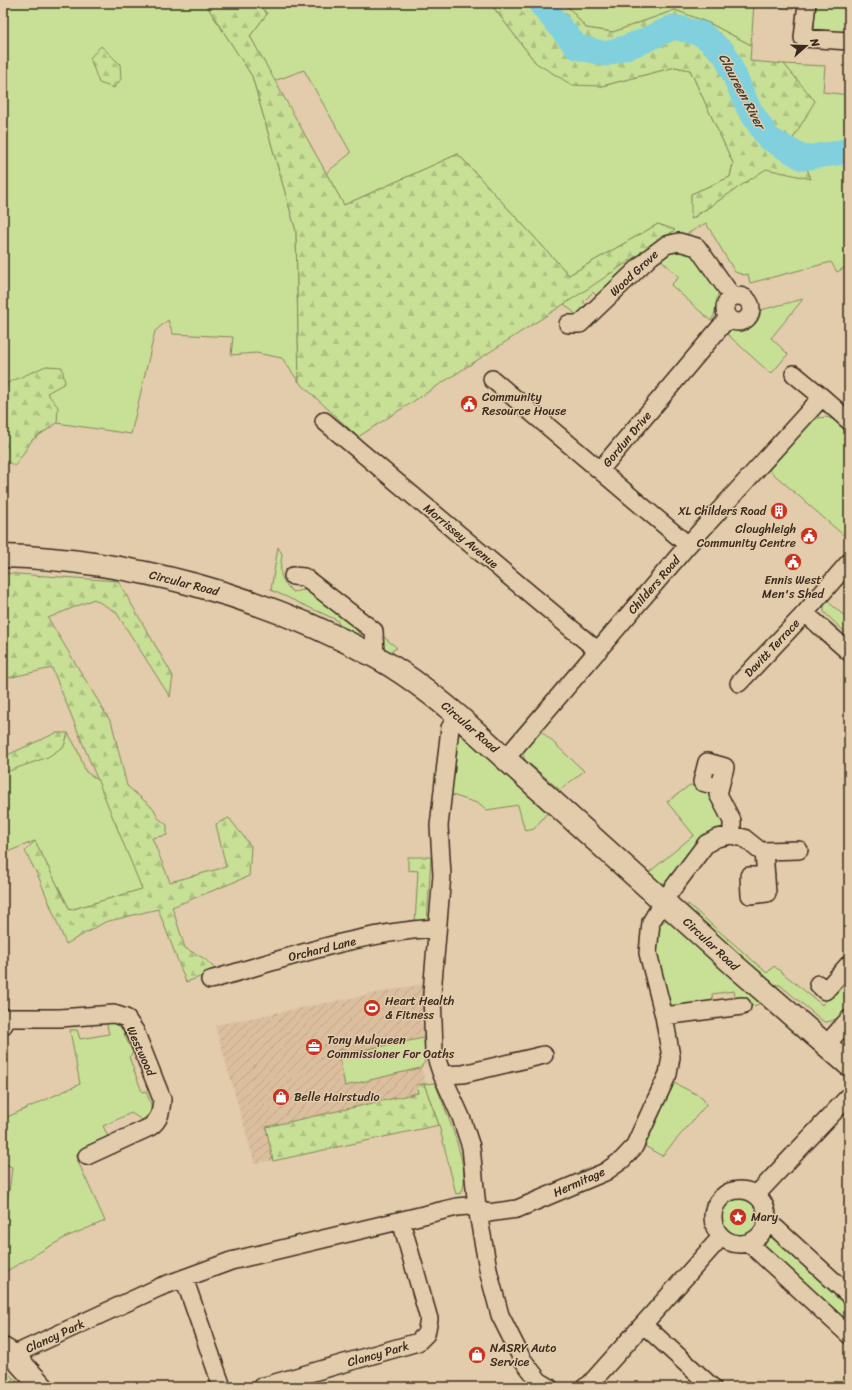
<svg xmlns="http://www.w3.org/2000/svg" width="852" height="1390" viewBox="0 0 852 1390" font-family="Sriracha,sans-serif">
  <style>
    .industrial { fill: url(#industrial-furrows) }
    .green { fill: #c8e096; stroke: #82855a }
    .forest { fill: url(#forest-firs); stroke: #82855a }
    .lines { fill: none; stroke-linecap: round; stroke-linejoin: round }
    .river { stroke: #81d0de; stroke-width: 25 }
    .street-casing { stroke: #3b2a1e; stroke-width: 20 }
    .secondary-casing { stroke: #3b2a1e; stroke-width: 25 }
    .street { stroke: #e2ccab; stroke-width: 17 }
    .secondary { stroke: #e2ccab; stroke-width: 22 }
    .labels { text-anchor: middle; dominant-baseline: central; stroke-width: 3; stroke-linejoin: round; paint-order: stroke }
    .street-label { font-size: 12px; fill: #3b2a1e; stroke: #e2ccab }
    .poi-label { font-size: 12px; fill: #3b2a1e; stroke: #e2ccab; text-anchor: start }
    .water-label { font-size: 13px; font-style: italic; fill: #423b31; stroke: #e2ccab }
  </style>
  <defs>
    <pattern id="industrial-furrows" width="10" height="10" patternUnits="userSpaceOnUse"><rect width="10" height="10" fill="#dbbe9d"/><path d="M-1 1l2-2M0 10L10 0M9 11l2-2" fill="none" stroke="#bda387"/></pattern>
    <pattern id="forest-firs" width="22" height="20" patternUnits="userSpaceOnUse"><rect width="22" height="20" fill="#c8e096"/><path d="M5 1l3.5 6h-7zM16 11l3.5 6h-7z" fill="#adc081"/></pattern>
  </defs>
  <rect width="100%" height="100%" fill="#e2ccab"/>
  <filter id="ink" filterUnits="userSpaceOnUse"><feTurbulence type="fractalNoise" baseFrequency=".025" numOctaves="2"/><feDisplacementMap in="SourceGraphic" scale="8" xChannelSelector="R" yChannelSelector="G"/><feConvolveMatrix kernelMatrix="1 2 1 2 8 2 1 2 1" color-interpolation-filters="sRGB"/></filter>
  <g filter="url(#ink)">
    <!-- industrial -->
    <path class="industrial" d="M 422,984 L 425,1062 L 421,1068 L 439,1125 L 255,1164 L 215,1025 Z"/>
    <!-- green -->
    <path class="green" d="M 3,3 L 205,3 L 252,76 L 296,231 L 299,382 L 282,358 L 256,353 L 231,355 L 233,337 L 173,334 L 168,320 L 155,331 L 131,434 L 57,423 L 32,440 L 3,422 Z
      M 258,3 L 490,3 L 536,63 L 602,86 L 675,67 L 690,70 L 733,163 L 730,177 L 691,194 L 692,219 L 766,168 L 803,158 L 791,142 L 814,101 L 784,64 L 825,66 L 823,92 L 849,95 L 849,265 L 837,272 L 831,262 L 750,283 L 748,274 L 744,275 L 735,272 L 706,223 L 685,235 L 600,299 L 593,292 L 583,302 L 590,309 L 578,316 L 564,304 L 675,230 L 658,224 L 569,275 L 458,154 L 344,205 L 326,173 L 351,153 L 304,70 L 274,81 L 250,36 L 267,14 Z
      M 565,3 L 784,3 L 796,4 L 793,9 L 754,4 L 751,45 L 709,23 L 675,10 L 613,32 L 586,28 Z
      M 815,3 L 846,3 L 845,26 L 849,26 L 849,35 L 814,30 Z
      M 678,248 L 695,254 L 719,292 C 715,301 717,313 711,321 L 671,285 L 679,277 L 657,256 Z
      M 803,299 L 771,338 L 788,354 L 771,374 L 726,333 L 730,329 L 748,329 L 756,320 L 757,311 Z
      M 827,417 L 834,420 L 849,433 L 849,540 L 769,470 L 810,422 L 818,418 Z
      M 278,547 L 282,554 C 280,572 278,578 293,592 L 310,589 L 353,625 L 364,640 L 341,628 L 337,620 L 271,590 Z
      M 826,600 L 849,620 L 849,636 L 824,612 L 824,605 Z
      M 379,633 L 397,648 L 387,653 L 383,651 Z
      M 541,731 L 584,771 L 560,790 L 525,760 L 523,755 L 526,747 Z
      M 68,733 L 77,749 L 86,772 L 98,780 L 143,889 L 70,910 L 35,841 L 7,852 L 3,856 L 3,773 L 64,746 Z
      M 458,735 L 463,735 L 547,813 L 534,829 L 525,831 L 518,805 L 487,810 L 480,804 L 449,794 Z
      M 690,785 L 708,790 L 724,818 L 724,828 C 717,834 709,835 702,839 C 690,846 676,869 669,881 C 660,887 654,880 647,874 L 694,835 L 667,802 Z
      M 688,904 L 767,973 L 774,966 L 822,1005 L 849,975 L 849,1008 C 841,1015 835,1022 824,1022 L 780,985 L 768,984 L 687,906 Z
      M 667,919 L 670,920 L 760,1003 C 752,1009 744,1004 736,1001 L 734,991 L 712,994 L 713,1004 L 668,1008 L 655,948 L 659,925 Z
      M 106,1020 L 116,1021 L 125,1029 L 124,1034 L 133,1053 L 129,1057 L 142,1092 L 146,1091 C 151,1105 156,1110 142,1120 L 131,1113 L 103,1126 L 109,1139 L 75,1155 L 105,1221 L 66,1237 L 3,1273 L 3,1219 L 10,1185 L 12,1167 L 3,1163 L 3,1119 L 80,1084 L 70,1030 L 77,1030 L 80,1039 L 109,1034 Z
      M 424,1038 L 425,1062 L 420,1068 L 345,1086 L 338,1050 L 345,1049 L 347,1053 Z
      M 435,1083 C 443,1104 474,1175 461,1193 L 456,1194 L 439,1125 L 424,1084 Z
      M 674,1083 L 702,1097 L 706,1105 L 662,1156 L 645,1146 Z
      M718 1217a21 21 0 1 1 42 0a21 21 0 1 1-42 0Z
      M 768,1237 L 773,1237 L 849,1305 L 849,1326 L 762,1245 Z
      M 3,1368 L 22,1387 L 3,1387 Z"/>
    <!-- forest -->
    <path class="forest" d="M 205,3 L 258,3 L 267,14 L 250,36 L 344,205 L 458,154 L 569,275 L 658,224 L 675,230 L 589,288 L 358,437 L 299,382 L 296,231 L 252,76 Z
      M 490,3 L 565,3 L 586,28 L 613,32 L 675,10 L 709,23 L 751,45 L 750,61 L 784,64 L 815,101 L 791,142 L 803,158 L 811,179 L 766,169 L 691,219 L 691,194 L 730,177 L 733,163 L 690,70 L 675,67 L 602,86 L 572,85 L 536,63 Z
      M 101,46 L 120,64 L 121,79 L 114,88 L 99,83 L 90,58 Z
      M 46,366 L 62,367 L 65,383 L 47,393 L 58,407 L 57,423 L 32,440 L 15,466 L 3,459 L 3,385 Z
      M 3,573 L 118,581 L 173,676 L 170,697 L 116,612 L 94,599 L 48,618 L 112,724 L 127,786 L 154,809 L 158,818 L 167,825 L 167,835 L 152,838 L 170,882 L 226,867 L 216,824 L 229,818 L 251,846 L 249,876 L 172,907 L 185,948 L 205,959 L 217,971 L 186,982 L 158,909 L 105,922 L 66,944 L 39,878 L 25,851 L 35,841 L 70,910 L 142,889 L 52,668 L 3,679 Z
      M 56,733 L 68,733 L 64,746 L 48,757 L 3,773 L 3,757 Z
      M 408,857 L 431,857 L 427,923 L 415,924 L 418,871 L 408,870 Z
      M 424,1084 L 439,1125 L 273,1161 L 266,1127 L 418,1093 L 417,1085 Z"/>
    <g class="lines">
      <!-- river -->
      <path class="river" d="M 540,3 L 577,47 L 606,54 L 641,42 L 674,27 L 702,34 L 725,54 L 748,107 L 768,138 L 803,158 L 838,153 L 849,149"/>
      <defs>
        <path id="street" d="M 807,3 L 803,38 L 849,41
          M725 309a13 13 0 1 1 26 0a13 13 0 1 1-26 0Z
          M 568,324 L 580,324 L 650,257 L 666,245 L 679,242 L 697,247 L 732,296
          M 794,374 L 822,397
          M 492,379 L 688,545
          M 324,421 L 598,651
          M 600,470 L 728,318
          M 293,576 L 304,577 L 374,631 L 375,656
          M 805,613 L 849,652
          M 739,683 L 805,613 L 849,562
          M 458,716 L 450,728 L 439,826 L 442,875 L 432,993 L 434,1051 L 442,1075 L 461,1117 L 471,1147 L 477,1208 L 489,1274 L 500,1315 L 522,1359 L 539,1381 L 549,1387
          M 506,758 L 688,545 L 822,397 L 849,421
          M 719,787 L 702,782 L 707,762 L 725,767 L 718,794 L 732,821 L 732,835
          M 764,851 L 767,893 L 750,895 L 749,876 L 766,875
          M 210,980 C 284,959 360,932 436,928
          M 818,984 L 825,991 L 849,964
          M 664,1016 L 742,1006
          M 3,1026 L 8,1018 L 60,1018 L 114,1014 L 126,1018 L 135,1031 L 162,1099 C 161,1112 160,1120 150,1127 L 87,1156
          M 826,1045 L 849,1019
          M 442,1075 L 463,1074 L 544,1055
          M713 1217a27 27 0 1 1 54 0a27 27 0 1 1-54 0Z
          M 756,1195 L 849,1096
          M 768,1221 L 849,1295
          M 749,1243 L 849,1335
          M 184,1278 L 222,1387
          M 644,1325 L 712,1387
          M 13,1355 L 160,1287 L 231,1261 L 457,1207 L 468,1206 L 488,1213 L 517,1209 L 605,1172 L 622,1160 L 634,1147 L 668,1074 L 671,1057 L 664,1016 L 648,953 L 651,922 L 664,900 L 706,844 L 717,838 L 732,835 L 744,838 L 759,850 L 764,851 L 799,850
          M 261,1387 L 418,1342 L 426,1334 L 429,1319 L 401,1221
          M 585,1387 L 590,1384 L 721,1237"/>
        <path id="secondary" d="M 3,556 C 131,560 261,595 374,656 C 404,672 432,694 458,716 L 734,965 L 849,1065
          M 3,1349 L 13,1355 L 42,1387"/>
      </defs>
      <!-- street casing -->
      <use href="#street" class="street-casing"/>
      <!-- secondary casing -->
      <use href="#secondary" class="secondary-casing"/>
      <!-- street -->
      <use href="#street" class="street"/>
      <!-- secondary -->
      <use href="#secondary" class="secondary"/>
    </g>
  </g>
  <!-- icons -->
  <defs>
    <symbol id="civic-disc" viewBox="-11 -11 22 22"><circle r="9.5" fill="#c8321e" stroke="#e2ccab"/><path d="M-.6-6.5H3V-4.5H.6V-3L4-1V1h2V6H-6V1h2V-1L-.6-3ZM-1.2 2.5V6h2.4V2.5Z" fill="#fff"/></symbol>
    <symbol id="building-disc" viewBox="-11 -11 22 22"><circle r="9.5" fill="#c8321e" stroke="#e2ccab"/><path d="M-4-6H4V6H1V3H-1V6H-4ZM-2.5-4.3h1.7v1.8h-1.7ZM.8-4.3h1.7v1.8H.8ZM-2.5-1h1.7V.8h-1.7ZM.8-1h1.7V.8H.8Z" fill="#fff"/></symbol>
    <symbol id="stadium-disc" viewBox="-11 -11 22 22"><circle r="9.5" fill="#c8321e" stroke="#e2ccab"/><path d="M0-5a6.5 5 0 1 0 0 10a6.5 5 0 1 0 0-10ZM-3.5-1.8h7v3.6h-7Z" fill="#fff"/></symbol>
    <symbol id="office-disc" viewBox="-11 -11 22 22"><circle r="9.5" fill="#c8321e" stroke="#e2ccab"/><path d="M-6-3h4V-5.5h4V-3h4V5H-6ZM-1-4.5V-3h2v-1.5ZM-6 0V1H6V0Z" fill="#fff"/></symbol>
    <symbol id="shop-disc" viewBox="-11 -11 22 22"><circle r="9.5" fill="#c8321e" stroke="#e2ccab"/><path d="M-5-2.5h2.3a2.7 3.5 0 0 1 5.4 0H5L5.5 6h-11ZM-1.5-2.5h3a1.5 2.3 0 0 0-3 0Z" fill="#fff"/></symbol>
    <symbol id="sight-disc" viewBox="-11 -11 22 22"><circle r="9.5" fill="#c8321e" stroke="#e2ccab"/><path d="M0-6L1.8-2.2L6-1.7L2.9 1.2L3.7 5.4L0 3.3L-3.7 5.4L-2.9 1.2L-6-1.7L-1.8-2.2Z" fill="#fff"/></symbol>
  </defs>
  <g fill-rule="evenodd">
    <use href="#civic-disc" x="459" y="394" width="20" height="20"/>
    <use href="#building-disc" x="769" y="501" width="20" height="20"/>
    <use href="#civic-disc" x="799" y="526" width="20" height="20"/>
    <use href="#civic-disc" x="783" y="552" width="20" height="20"/>
    <use href="#stadium-disc" x="362" y="998" width="20" height="20"/>
    <use href="#office-disc" x="304" y="1037" width="20" height="20"/>
    <use href="#shop-disc" x="271" y="1087" width="20" height="20"/>
    <use href="#sight-disc" x="728" y="1207" width="20" height="20"/>
    <use href="#shop-disc" x="467" y="1345" width="20" height="20"/>
  </g>
  <g class="labels">
    <!-- street labels -->
    <g class="street-label">
      <text transform="translate(634 273) rotate(-43)">Wood Grove</text>
      <text transform="translate(627 439) rotate(-50)">Gordun Drive</text>
      <text transform="translate(461 536) rotate(40)">Morrissey Avenue</text>
      <text transform="translate(184 583) rotate(14)">Circular Road</text>
      <text transform="translate(654 585) rotate(-49)">Childers Road</text>
      <text transform="translate(772 648) rotate(-47)">Davitt Terrace</text>
      <text transform="translate(470 727) rotate(41)">Circular Road</text>
      <text transform="translate(711 944) rotate(43)">Circular Road</text>
      <text transform="translate(322 949) rotate(-14)">Orchard Lane</text>
      <text transform="translate(141 1051) rotate(66)">Westwood</text>
      <text transform="translate(579 1182) rotate(-24)">Hermitage</text>
      <text transform="translate(55 1336) rotate(-25)">Clancy Park</text>
      <text transform="translate(378 1354) rotate(-16)">Clancy Park</text>
    </g>
    <!-- poi labels -->
    <g class="poi-label">
      <text x="482" y="397">Community<tspan x="482" dy="14">Resource House</tspan></text>
      <text x="766" y="511" text-anchor="end">XL Childers Road</text>
      <text x="796" y="529" text-anchor="end">Cloughleigh<tspan x="796" dy="14">Community Centre</tspan></text>
      <text x="793" y="580" text-anchor="middle">Ennis West<tspan x="793" dy="14">Men's Shed</tspan></text>
      <text x="385" y="1001">Heart Health<tspan x="385" dy="14">&amp; Fitness</tspan></text>
      <text x="327" y="1040">Tony Mulqueen<tspan x="327" dy="14">Commissioner For Oaths</tspan></text>
      <text x="294" y="1097">Belle Hairstudio</text>
      <text x="751" y="1217">Mary</text>
      <text x="490" y="1348">NASRY Auto<tspan x="490" dy="14">Service</tspan></text>
    </g>
    <!-- water labels -->
    <g class="water-label">
      <text transform="translate(742 91) rotate(62)">Claureen River</text>
    </g>
  </g>
  <!-- margin -->
  <rect width="852" height="1390" fill="none" stroke="#e2ccab" stroke-width="16"/>
  <rect x="8" y="8" width="836" height="1374" fill="none" stroke="#3b2a1e" stroke-width="1.5" filter="url(#ink)"/>
  <!-- north arrow -->
  <g transform="translate(806 46) rotate(70)" stroke="#e2ccab" stroke-width="3" paint-order="stroke">
  <path d="M0-3L7 15L0 10L-7 15Z" fill="#3b2a1e"/>
  <text y="-6" font-size="11" font-weight="bold" text-anchor="middle" fill="#3b2a1e">N</text>
  </g>
</svg>
